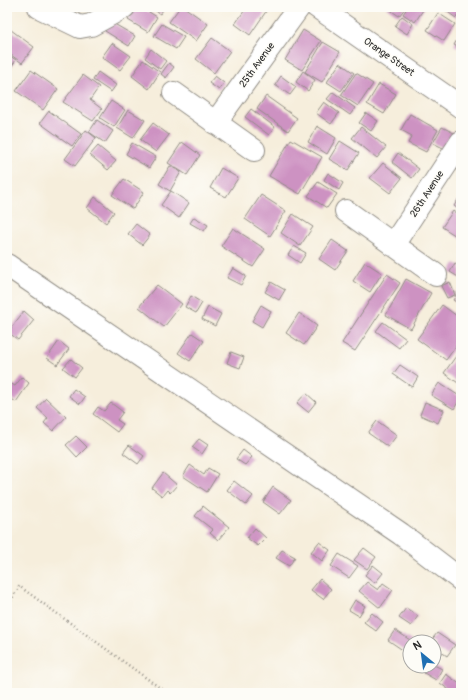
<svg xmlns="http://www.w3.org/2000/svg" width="468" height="700" viewBox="0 0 468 700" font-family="Pangolin,sans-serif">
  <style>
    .building { fill: #cd92c2 }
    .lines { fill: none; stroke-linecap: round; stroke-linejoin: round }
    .minor-casing { stroke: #908c84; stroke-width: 24 }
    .path { stroke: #908c84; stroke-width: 2.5; stroke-dasharray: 1 3; stroke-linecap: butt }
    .minor { stroke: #fff; stroke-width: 22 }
    .labels { text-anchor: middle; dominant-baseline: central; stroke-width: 3; stroke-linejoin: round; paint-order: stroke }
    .street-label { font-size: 10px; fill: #2b2b2b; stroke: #fdfcf7 }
  </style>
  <rect width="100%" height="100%" fill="#fdfcf7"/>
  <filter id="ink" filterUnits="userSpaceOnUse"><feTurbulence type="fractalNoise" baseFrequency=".025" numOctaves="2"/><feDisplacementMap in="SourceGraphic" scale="8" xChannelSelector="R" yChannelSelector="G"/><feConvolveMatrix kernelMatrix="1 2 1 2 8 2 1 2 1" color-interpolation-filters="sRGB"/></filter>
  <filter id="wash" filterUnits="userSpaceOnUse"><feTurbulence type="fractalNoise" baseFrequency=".012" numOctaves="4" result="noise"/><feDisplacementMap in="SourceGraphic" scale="16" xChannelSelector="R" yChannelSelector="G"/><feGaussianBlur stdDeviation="0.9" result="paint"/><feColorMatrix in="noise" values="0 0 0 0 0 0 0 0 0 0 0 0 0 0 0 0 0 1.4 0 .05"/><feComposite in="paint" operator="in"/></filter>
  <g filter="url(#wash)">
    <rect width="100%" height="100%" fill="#f6eedc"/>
    <g id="blocks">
      <!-- building -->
      <path class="building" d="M 136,7 L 141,7 L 157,17 L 148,32 L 128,20 Z
        M 150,7 L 165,7 L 160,14 Z
        M 180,7 L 184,7 L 208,24 L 196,41 L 169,22 Z
        M 247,7 L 269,7 L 250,35 L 235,24 Z
        M 386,7 L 406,7 L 399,16 Z
        M 408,7 L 425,7 L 415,22 L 403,14 Z
        M 443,7 L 461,7 L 461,10 L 456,18 L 442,8 Z
        M 438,13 L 455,24 L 444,41 L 427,30 Z
        M 402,16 L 413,24 L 407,34 L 395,26 Z
        M 111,22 L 135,36 L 129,46 L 105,31 Z
        M 162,24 L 184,37 L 176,49 L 154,36 Z
        M 7,27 L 34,47 L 22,63 L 7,52 Z
        M 303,30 L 321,41 L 302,70 L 285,60 Z
        M 461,33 L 461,49 L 454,45 Z
        M 212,38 L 230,51 L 214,73 L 196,59 Z
        M 323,42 L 340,52 L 322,82 L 305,72 Z
        M 112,43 L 131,56 L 120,70 L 102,57 Z
        M 151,49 L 166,61 L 160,69 L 145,58 Z
        M 7,54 L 16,60 L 9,70 L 7,68 Z
        M 143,60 L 160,72 L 149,89 L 132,76 Z
        M 169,63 L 174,67 L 166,78 L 161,74 Z
        M 340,63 L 354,73 L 341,91 L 327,82 Z
        M 31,70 L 58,89 L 43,110 L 16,91 Z
        M 303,71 L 315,80 L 308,91 L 296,82 Z
        M 98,72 L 116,85 L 111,92 L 93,80 Z
        M 356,73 L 373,84 L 358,106 L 341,95 Z
        M 83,75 L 99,87 L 90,100 L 102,109 L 93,121 L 63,102 Z
        M 215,76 L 224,83 L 219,90 L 209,83 Z
        M 281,76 L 296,87 L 290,95 L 275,85 Z
        M 379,84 L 396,94 L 384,114 L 367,104 Z
        M 333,92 L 355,108 L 350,115 L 327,99 Z
        M 266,96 L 297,118 L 288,131 L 257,109 Z
        M 111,101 L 125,110 L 114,127 L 100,118 Z
        M 324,102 L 339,113 L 331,124 L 316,113 Z
        M 251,109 L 275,127 L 269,135 L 245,117 Z
        M 128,110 L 145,120 L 133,138 L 117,128 Z
        M 49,111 L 81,134 L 72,146 L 40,123 Z
        M 366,113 L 378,121 L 371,131 L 359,123 Z
        M 410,114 L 438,130 L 426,152 L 408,143 L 412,136 L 401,130 Z
        M 97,120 L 113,131 L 105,143 L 89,132 Z
        M 153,123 L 169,135 L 156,152 L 140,140 Z
        M 317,126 L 336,138 L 327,154 L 308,142 Z
        M 361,127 L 386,147 L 377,158 L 352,138 Z
        M 442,127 L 456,134 L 447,150 L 433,143 Z
        M 86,130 L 96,138 L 75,166 L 65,159 Z
        M 291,139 L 322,157 L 300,194 L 269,176 Z
        M 340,141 L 359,153 L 348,170 L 329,159 Z
        M 182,142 L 200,155 L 187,175 L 168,163 Z
        M 132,143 L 156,157 L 149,168 L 126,154 Z
        M 98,146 L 116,161 L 108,170 L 90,155 Z
        M 398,153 L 419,169 L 412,178 L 392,162 Z
        M 383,163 L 402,178 L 390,193 L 370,178 Z
        M 170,166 L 181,172 L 170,191 L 159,184 Z
        M 221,168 L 238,178 L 226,197 L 210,188 Z
        M 328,173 L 343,183 L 339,190 L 324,180 Z
        M 124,179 L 144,192 L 133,209 L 112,195 Z
        M 318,182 L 337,194 L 327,208 L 308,196 Z
        M 171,191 L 189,203 L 179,218 L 161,205 Z
        M 261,195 L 286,211 L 270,236 L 245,219 Z
        M 461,195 L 461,211 L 454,206 Z
        M 95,197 L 114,212 L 106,223 L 87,208 Z
        M 453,211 L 461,217 L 461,239 L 442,227 Z
        M 293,214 L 313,227 L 300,246 L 281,233 Z
        M 194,217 L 208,225 L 204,231 L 190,223 Z
        M 136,224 L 150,235 L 142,245 L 128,234 Z
        M 233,228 L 265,249 L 253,267 L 221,246 Z
        M 332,240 L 348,251 L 335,270 L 319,259 Z
        M 294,246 L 306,253 L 300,263 L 288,255 Z
        M 365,262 L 382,273 L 370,292 L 353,281 Z
        M 455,263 L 461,266 L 460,278 L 450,272 Z
        M 233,268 L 246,276 L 241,285 L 227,278 Z
        M 387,274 L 400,283 L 355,351 L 342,343 Z
        M 406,279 L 431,293 L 411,329 L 386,315 Z
        M 271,282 L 285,290 L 279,300 L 265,292 Z
        M 450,282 L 455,295 L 447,298 L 441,286 Z
        M 157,285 L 182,304 L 164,327 L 139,307 Z
        M 461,287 L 461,305 L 453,300 Z
        M 191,296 L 202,303 L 196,313 L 185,307 Z
        M 261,305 L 271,311 L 262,327 L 252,321 Z
        M 442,305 L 461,319 L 461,339 L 446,360 L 417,339 Z
        M 208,307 L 221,314 L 215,326 L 202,319 Z
        M 24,311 L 34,320 L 18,340 L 8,332 Z
        M 299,313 L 317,326 L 304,345 L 286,333 Z
        M 383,322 L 406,339 L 399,348 L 376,331 Z
        M 192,333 L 204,341 L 190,361 L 178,353 Z
        M 59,341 L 69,349 L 57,365 L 47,358 Z
        M 461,349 L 461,385 L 444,373 Z
        M 231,352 L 244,357 L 240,368 L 227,363 Z
        M 71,359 L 82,368 L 75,377 L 63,368 Z
        M 400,365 L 418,377 L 412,387 L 393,374 Z
        M 22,377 L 29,383 L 16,402 L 7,396 L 7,389 L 10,383 L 15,386 Z
        M 439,383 L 461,397 L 454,409 L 431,395 Z
        M 74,389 L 85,397 L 80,404 L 69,396 Z
        M 306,393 L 316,402 L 308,412 L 297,403 Z
        M 46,398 L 66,417 L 53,431 L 44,423 L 48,418 L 37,408 Z
        M 425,402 L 444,410 L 438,423 L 420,415 Z
        M 111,403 L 123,412 L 117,420 L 123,424 L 117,432 L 93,414 L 98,407 L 104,411 Z
        M 377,421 L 397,435 L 388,447 L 368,433 Z
        M 76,436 L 87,447 L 77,457 L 66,445 Z
        M 199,439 L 208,445 L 202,454 L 192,447 Z
        M 129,445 L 144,456 L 138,464 L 123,453 Z
        M 243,450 L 252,457 L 245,465 L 236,459 Z
        M 190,465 L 204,475 L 208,468 L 218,474 L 207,492 L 183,476 Z
        M 163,473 L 177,485 L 170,493 L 167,490 L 162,496 L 152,488 Z
        M 234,481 L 253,496 L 246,505 L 227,490 Z
        M 273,487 L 291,500 L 280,514 L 263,502 Z
        M 203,506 L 229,527 L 218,540 L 210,533 L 213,530 L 195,516 Z
        M 255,528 L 266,538 L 258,546 L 247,538 Z
        M 319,542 L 330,550 L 322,561 L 311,552 Z
        M 364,548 L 376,557 L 367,569 L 354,560 Z
        M 282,550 L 295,557 L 289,566 L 276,558 Z
        M 339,554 L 358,566 L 349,578 L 331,566 Z
        M 373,565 L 383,573 L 375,583 L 365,575 Z
        M 320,579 L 331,589 L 323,599 L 311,590 Z
        M 367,582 L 378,590 L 383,583 L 393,590 L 380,608 L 359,591 Z
        M 355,600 L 365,606 L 359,616 L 349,610 Z
        M 406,608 L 418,616 L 411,626 L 399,618 Z
        M 372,613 L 383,622 L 376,631 L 364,622 Z
        M 395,630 L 413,642 L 410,642 L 410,655 L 388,640 Z
        M 437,633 L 455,645 L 447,656 L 434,647 L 434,642 L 430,642 Z
        M 434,665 L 442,669 L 436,680 L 424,673 L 428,666 Z
        M 446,674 L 461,685 L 458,693 L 453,693 L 440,683 Z"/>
    </g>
  </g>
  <g filter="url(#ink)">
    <use href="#blocks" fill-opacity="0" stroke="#908c84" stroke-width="1"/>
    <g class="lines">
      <defs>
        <path id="minor" d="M 39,7 L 80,27 L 91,25 L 124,7
          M 317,7 L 461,107
          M 174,93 L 254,150
          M 215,123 L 299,7
          M 346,211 L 436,275
          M 393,245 L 461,142
          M 7,265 L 401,534 L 461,580"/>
      </defs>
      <!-- minor casing -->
      <use href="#minor" class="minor-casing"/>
      <!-- path -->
      <path class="path" d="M 7,608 L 19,586 L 167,693"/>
      <!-- minor -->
      <use href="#minor" class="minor"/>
    </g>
  </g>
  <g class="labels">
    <!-- street labels -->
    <g class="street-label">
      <text transform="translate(389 57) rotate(35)">Orange Street</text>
      <text transform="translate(257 65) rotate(-54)">25th Avenue</text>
      <text transform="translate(427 194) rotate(-57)">26th Avenue</text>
    </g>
  </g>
  <!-- margin -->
  <rect width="468" height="700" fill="none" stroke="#fdfcf7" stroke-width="24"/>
  <!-- north arrow -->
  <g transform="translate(422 654) rotate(331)"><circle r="19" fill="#fdfcf7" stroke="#a9a8a5"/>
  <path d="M0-3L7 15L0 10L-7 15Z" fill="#1f6fb2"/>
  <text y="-6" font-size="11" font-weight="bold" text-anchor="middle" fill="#2b2b2b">N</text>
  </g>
</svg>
